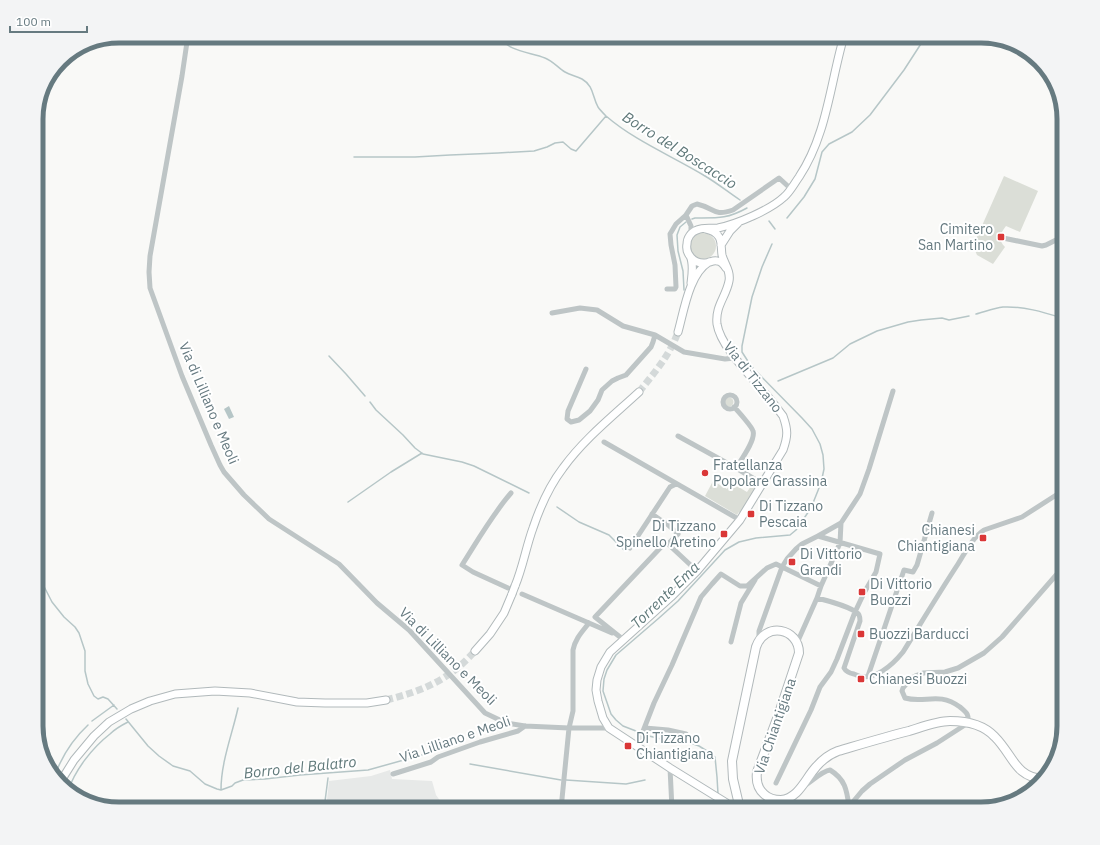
<svg xmlns="http://www.w3.org/2000/svg" width="1100" height="845" viewBox="0 0 1100 845" font-family="'IBM Plex Sans',sans-serif">
  <style>
    .built { fill: #e7e9e8 }
    .green { fill: #dbded7 }
    .water { fill: #b6c6c7 }
    .lines { fill: none; stroke-linecap: round; stroke-linejoin: round }
    .stream { stroke: #b6c6c7; stroke-width: 1.5 }
    .secondary-tunnel { stroke: #d4d9d9; stroke-width: 7; stroke-dasharray: 7 3.5; stroke-linecap: butt }
    .secondary-casing { stroke: #b1b9bb; stroke-width: 9 }
    .primary-casing { stroke: #b2b9bb; stroke-width: 10 }
    .street { stroke: #bec5c6; stroke-width: 5 }
    .secondary { stroke: #fff; stroke-width: 7 }
    .primary { stroke: #fff; stroke-width: 8 }
    .secondary-bridge-casing { stroke: #b1b9bb; stroke-width: 9; stroke-linecap: butt }
    .secondary-bridge { stroke: #fff; stroke-width: 7 }
    .poi-dot { fill: #da3737; stroke: #fff; stroke-width: 1.5 }
    .labels { text-anchor: middle; dominant-baseline: central; stroke-width: 4; stroke-linejoin: round; paint-order: stroke }
    .poi-label { font-size: 14px; fill: #667a80; stroke: #fff; text-anchor: start }
    .street-label { font-size: 14px; fill: #667a80; stroke: #fff }
    .water-label { font-size: 15px; font-style: italic; fill: #60797a; stroke: #fff }
    .rim { fill: none; stroke: #667a80; stroke-width: 5 }
  </style>
  <rect width="100%" height="100%" fill="#f9f9f7"/>
  <!-- built -->
  <path class="built" d="M 390,770 L 392,779 L 432,781 L 436,795 L 446,809 L 326,809 L 329,781 L 371,776 Z"/>
  <!-- green -->
  <path class="green" d="M 1004,176 L 1038,191 L 1020,232 L 1006,226 C 1000,234 997,239 1005,247 L 993,264 L 977,255 L 973,246 Z
    M690 246a13 13 0 1 1 26 0a13 13 0 1 1-26 0Z
    M724.5 402a4.5 4.5 0 1 1 9 0a4.5 4.5 0 1 1-9 0Z
    M 713,481 L 727,489 L 730,482 L 747,492 L 753,483 L 758,486 L 741,514 L 739,512 L 737,515 L 705,496 Z"/>
  <!-- water -->
  <path class="water" d="M 229,406 L 234,417 L 229,419 L 224,409 Z"/>
  <g class="lines">
    <!-- stream -->
    <path class="stream" d="M 500,36 C 507,52 531,52 545,58 C 553,61 558,68 565,72 C 570,75 576,76 582,79 C 594,86 592,96 598,107 C 600,110 603,113 606,116 C 635,141 672,156 705,176 C 717,183 728,192 740,200
      M 354,157 L 415,157 L 450,155 L 498,153 L 534,151 L 547,147 L 555,143 L 563,142 L 571,149 L 576,151 L 606,116
      M 787,218 L 804,197 L 815,179 L 822,152 L 829,144 L 852,132 L 870,115 L 904,70 L 926,36
      M 692,219 L 695,218 C 718,218 727,219 747,208
      M 769,221 L 775,229
      M 684,290 L 683,271 L 678,251 L 677,235 L 680,227 L 686,222
      M 976,314 C 984,312 994,308 1003,307 C 1023,306 1043,312 1062,318
      M 329,356 L 346,374 L 365,396
      M 778,381 L 833,358 L 850,344 L 877,331 L 908,322 L 921,320 L 942,318 L 949,320 L 969,316
      M 370,402 L 376,410 L 403,435 L 415,448 L 423,454 L 462,462 L 474,466 L 529,493
      M 348,502 L 391,472 L 422,453
      M 557,507 L 579,522 L 609,535 L 624,550
      M 36,571 L 52,602 L 64,617 L 75,627 L 79,633 L 85,651 L 85,671 L 88,684 L 94,696 L 98,699 L 103,697 L 108,699 L 117,709
      M 126,719 L 148,746 L 159,756 L 173,766 L 190,771 L 205,784 L 217,789 L 221,790 L 232,786 L 235,783 L 243,780 L 265,779 L 300,775 L 368,770 L 429,753
      M 92,721 L 114,705
      M 470,764 L 561,780
      M 55,775 C 62,756 73,739 88,725
      M 566,780 L 626,784 L 645,780
      M 221,790 C 221,762 232,735 238,708
      M 68,791 C 75,770 92,748 110,734 C 115,729 122,725 128,722
      M 718,794 L 717,777 L 715,757 L 707,751 L 699,746 L 679,739 L 661,739 L 649,736 L 623,726 L 616,720 L 611,714 L 603,691 L 604,679 L 607,670 L 616,655 L 659,618 L 678,601 L 725,550 L 739,542 L 756,538 L 790,535 L 796,530 L 811,508 L 821,483 L 824,469 L 823,455 L 820,444 L 812,429 L 802,418 L 751,366 L 742,352 L 742,346 L 752,297 L 762,267 L 772,244
      M 719,802 L 719,809
      M 324,809 L 328,778"/>
    <!-- secondary-tunnel -->
    <path class="secondary-tunnel" d="M 639,392 C 654,373 670,355 678,332
      M 386,700 C 423,691 449,680 475,651"/>
    <defs>
      <path id="secondary" d="M 706,229 C 711,230 716,232 719,237 C 722,242 721,249 722,255 C 724,263 731,271 729,281 C 726,297 715,306 717,324 C 720,344 745,370 758,385 C 767,395 775,405 783,416 C 788,430 788,436 783,450 L 740,520 L 697,571 L 671,597 L 610,652 L 601,667 L 597,680 L 596,690 L 598,701 L 603,718 L 609,728 L 670,768 L 725,802 L 733,809
        M 721,245 L 730,231 L 738,223
        M 690,256 C 694,264 692,275 691,283
        M 726,268 C 724,265 721,261 717,261 C 713,260 709,263 705,263 C 694,264 685,254 687,244 C 687,238 691,232 697,230 C 704,227 711,229 718,228 C 737,224 770,210 784,197 C 790,192 794,184 799,177 C 827,135 830,84 844,36
        M 678,332 C 684,311 689,274 709,262
        M 515,586 C 523,567 526,547 533,528 C 540,507 550,485 563,468 C 584,439 613,416 639,392
        M 475,651 L 490,634 L 504,613 L 512,594
        M 62,784 L 64,776 L 74,760 L 94,736 L 109,722 L 131,709 L 150,701 L 175,694 L 215,691 L 250,693 L 297,702 L 325,703 L 367,703 L 386,700"/>
      <path id="primary" d="M 740,809 L 733,779 L 732,761 L 756,647 C 765,621 799,628 799,653 L 778,716 L 757,772 C 756,780 757,788 764,794 C 768,798 775,800 781,800 C 799,798 805,779 816,767 C 822,760 830,754 838,751 C 862,744 885,737 909,731 C 922,727 937,721 950,721 C 967,721 984,725 995,737 C 1013,755 1015,777 1043,779"/>
    </defs>
    <!-- secondary casing -->
    <use href="#secondary" class="secondary-casing"/>
    <!-- primary casing -->
    <use href="#primary" class="primary-casing"/>
    <!-- street -->
    <path class="street" d="M 187,36 L 187,42 L 182,76 L 150,256 L 149,272 L 150,288 L 182,376 L 211,445 L 220,465 L 224,472 L 244,495 L 269,519 L 339,564 L 377,603 L 409,630 L 485,713 L 506,723 L 525,726 L 569,728 L 609,728
      M 686,215 L 691,226 L 691,234
      M 1003,238 L 1042,246 L 1046,245 L 1064,236
      M 667,289 L 675,289 L 676,287 L 675,265 L 671,245 L 670,234 L 676,224 L 686,215 L 692,206 L 697,204 C 715,208 713,217 733,210 L 779,178 L 791,189
      M 552,313 L 580,308 L 597,310 L 623,326 L 655,335 L 684,352 L 725,359 L 735,358
      M 586,369 L 568,411 L 567,419 L 571,422 L 579,420 L 590,411 L 598,400 L 602,390 L 612,381 L 618,378 L 626,375 L 651,347 L 653,342 L 655,335
      M723 402a7 7 0 1 1 14 0a7 7 0 1 1-14 0Z
      M 734,407 C 738,411 752,427 753,431 C 756,440 741,460 736,468 L 763,484
      M 678,436 L 736,468
      M 604,442 L 740,520
      M 818,536 L 841,523
      M 668,544 L 697,571
      M 630,548 L 670,487 L 676,484
      M 508,588 L 473,572 L 462,565 C 478,540 492,515 511,493
      M 522,594 L 612,633
      M 817,598 C 825,600 855,608 859,615 C 860,617 860,618 860,621 L 844,668 C 846,672 849,673 854,674 C 857,675 860,677 863,677 C 879,677 894,663 903,652 C 921,623 939,593 958,564 C 965,553 972,538 984,530 L 1022,517 L 1064,490
      M 625,639 L 620,637 L 595,617 L 663,545 L 668,544 L 678,534 L 666,523 L 662,521 L 652,514
      M 759,639 L 759,631 L 782,567 L 787,559 L 796,549 L 802,544 L 818,536 L 880,554 L 876,572 L 864,593 L 855,612 L 837,659 L 831,672 L 820,687 L 811,710 L 776,783
      M 731,642 L 741,603 L 755,580
      M 797,643 L 817,598 L 821,586 L 840,543 L 841,523 L 860,494 L 869,469 L 893,391
      M 868,676 L 904,570 L 913,572 L 917,565 L 932,513
      M 645,728 L 668,730 L 686,734
      M 638,748 L 640,739 L 654,703 L 672,665 L 701,597 L 712,584 L 721,574 L 740,586 L 747,586 L 767,568 L 776,564 L 821,586
      M 670,768 L 672,809
      M 393,774 L 431,762 L 438,757 L 480,742 L 518,731 L 525,726
      M 804,786 C 811,782 822,771 830,770 C 845,779 847,790 849,807
      M 561,809 L 569,728 L 573,711 L 573,650 C 575,639 582,632 589,623
      M 847,809 L 862,791 L 870,784 L 905,760 L 937,743 L 968,723 C 969,714 967,713 960,707 C 938,691 925,704 905,698 L 902,691 L 903,688 L 908,682 L 915,676 L 923,673 L 945,672 L 958,668 L 984,653 L 1002,637 L 1064,566"/>
    <!-- secondary -->
    <use href="#secondary" class="secondary"/>
    <!-- primary -->
    <use href="#primary" class="primary"/>
    <defs>
      <path id="secondary-bridge" d="M 512,594 L 515,586"/>
    </defs>
    <!-- secondary-bridge casing -->
    <use href="#secondary-bridge" class="secondary-bridge-casing"/>
    <!-- secondary-bridge -->
    <use href="#secondary-bridge" class="secondary-bridge"/>
  </g>
  <!-- markers -->
  <g class="poi-dot">
    <rect x="997" y="233" width="8" height="8" rx="2"/>
    <circle cx="705" cy="473" r="4"/>
    <rect x="747" y="510" width="8" height="8" rx="2"/>
    <rect x="720" y="530" width="8" height="8" rx="2"/>
    <rect x="979" y="534" width="8" height="8" rx="2"/>
    <rect x="788" y="558" width="8" height="8" rx="2"/>
    <rect x="858" y="588" width="8" height="8" rx="2"/>
    <rect x="857" y="630" width="8" height="8" rx="2"/>
    <rect x="857" y="675" width="8" height="8" rx="2"/>
    <rect x="624" y="742" width="8" height="8" rx="2"/>
  </g>
  <g class="labels">
    <!-- poi labels -->
    <g class="poi-label">
      <text x="993" y="229" text-anchor="end">Cimitero<tspan x="993" dy="16">San Martino</tspan></text>
      <text x="713" y="465">Fratellanza<tspan x="713" dy="16">Popolare Grassina</tspan></text>
      <text x="759" y="506">Di Tizzano<tspan x="759" dy="16">Pescaia</tspan></text>
      <text x="716" y="526" text-anchor="end">Di Tizzano<tspan x="716" dy="16">Spinello Aretino</tspan></text>
      <text x="975" y="530" text-anchor="end">Chianesi<tspan x="975" dy="16">Chiantigiana</tspan></text>
      <text x="800" y="554">Di Vittorio<tspan x="800" dy="16">Grandi</tspan></text>
      <text x="870" y="584">Di Vittorio<tspan x="870" dy="16">Buozzi</tspan></text>
      <text x="869" y="634">Buozzi Barducci</text>
      <text x="869" y="679">Chianesi Buozzi</text>
      <text x="636" y="738">Di Tizzano<tspan x="636" dy="16">Chiantigiana</tspan></text>
    </g>
    <!-- street labels -->
    <g class="street-label">
      <text transform="translate(753 377) rotate(52)">Via di Tizzano</text>
      <text transform="translate(209 403) rotate(67)">Via di Lilliano e Meoli</text>
      <text transform="translate(448 656) rotate(45)">Via di Lilliano e Meoli</text>
      <text transform="translate(775 726) rotate(-71)">Via Chiantigiana</text>
      <text transform="translate(455 739) rotate(-19)">Via Lilliano e Meoli</text>
    </g>
    <!-- water labels -->
    <g class="water-label">
      <text transform="translate(680 150) rotate(32)">Borro del Boscaccio</text>
      <text transform="translate(665 595) rotate(-44)">Torrente Ema</text>
      <text transform="translate(300 767) rotate(-6)">Borro del Balatro</text>
    </g>
  </g>
  <!-- crop -->
  <path d="M0 0H1100V845H0ZM119 43H981A76 76 0 0 1 1057 119V726A76 76 0 0 1 981 802H119A76 76 0 0 1 43 726V119A76 76 0 0 1 119 43Z" fill="#f3f4f5" fill-rule="evenodd"/>
  <path class="rim" d="M119 43H981A76 76 0 0 1 1057 119V726A76 76 0 0 1 981 802H119A76 76 0 0 1 43 726V119A76 76 0 0 1 119 43Z"/>
  <!-- scale -->
  <path d="M10 26v6h77v-6" fill="none" stroke="#667a80" stroke-width="2"/>
  <text x="16" y="26" font-size="12" fill="#667a80" stroke="#ffffff" stroke-width="3" paint-order="stroke">100 m</text>
</svg>
